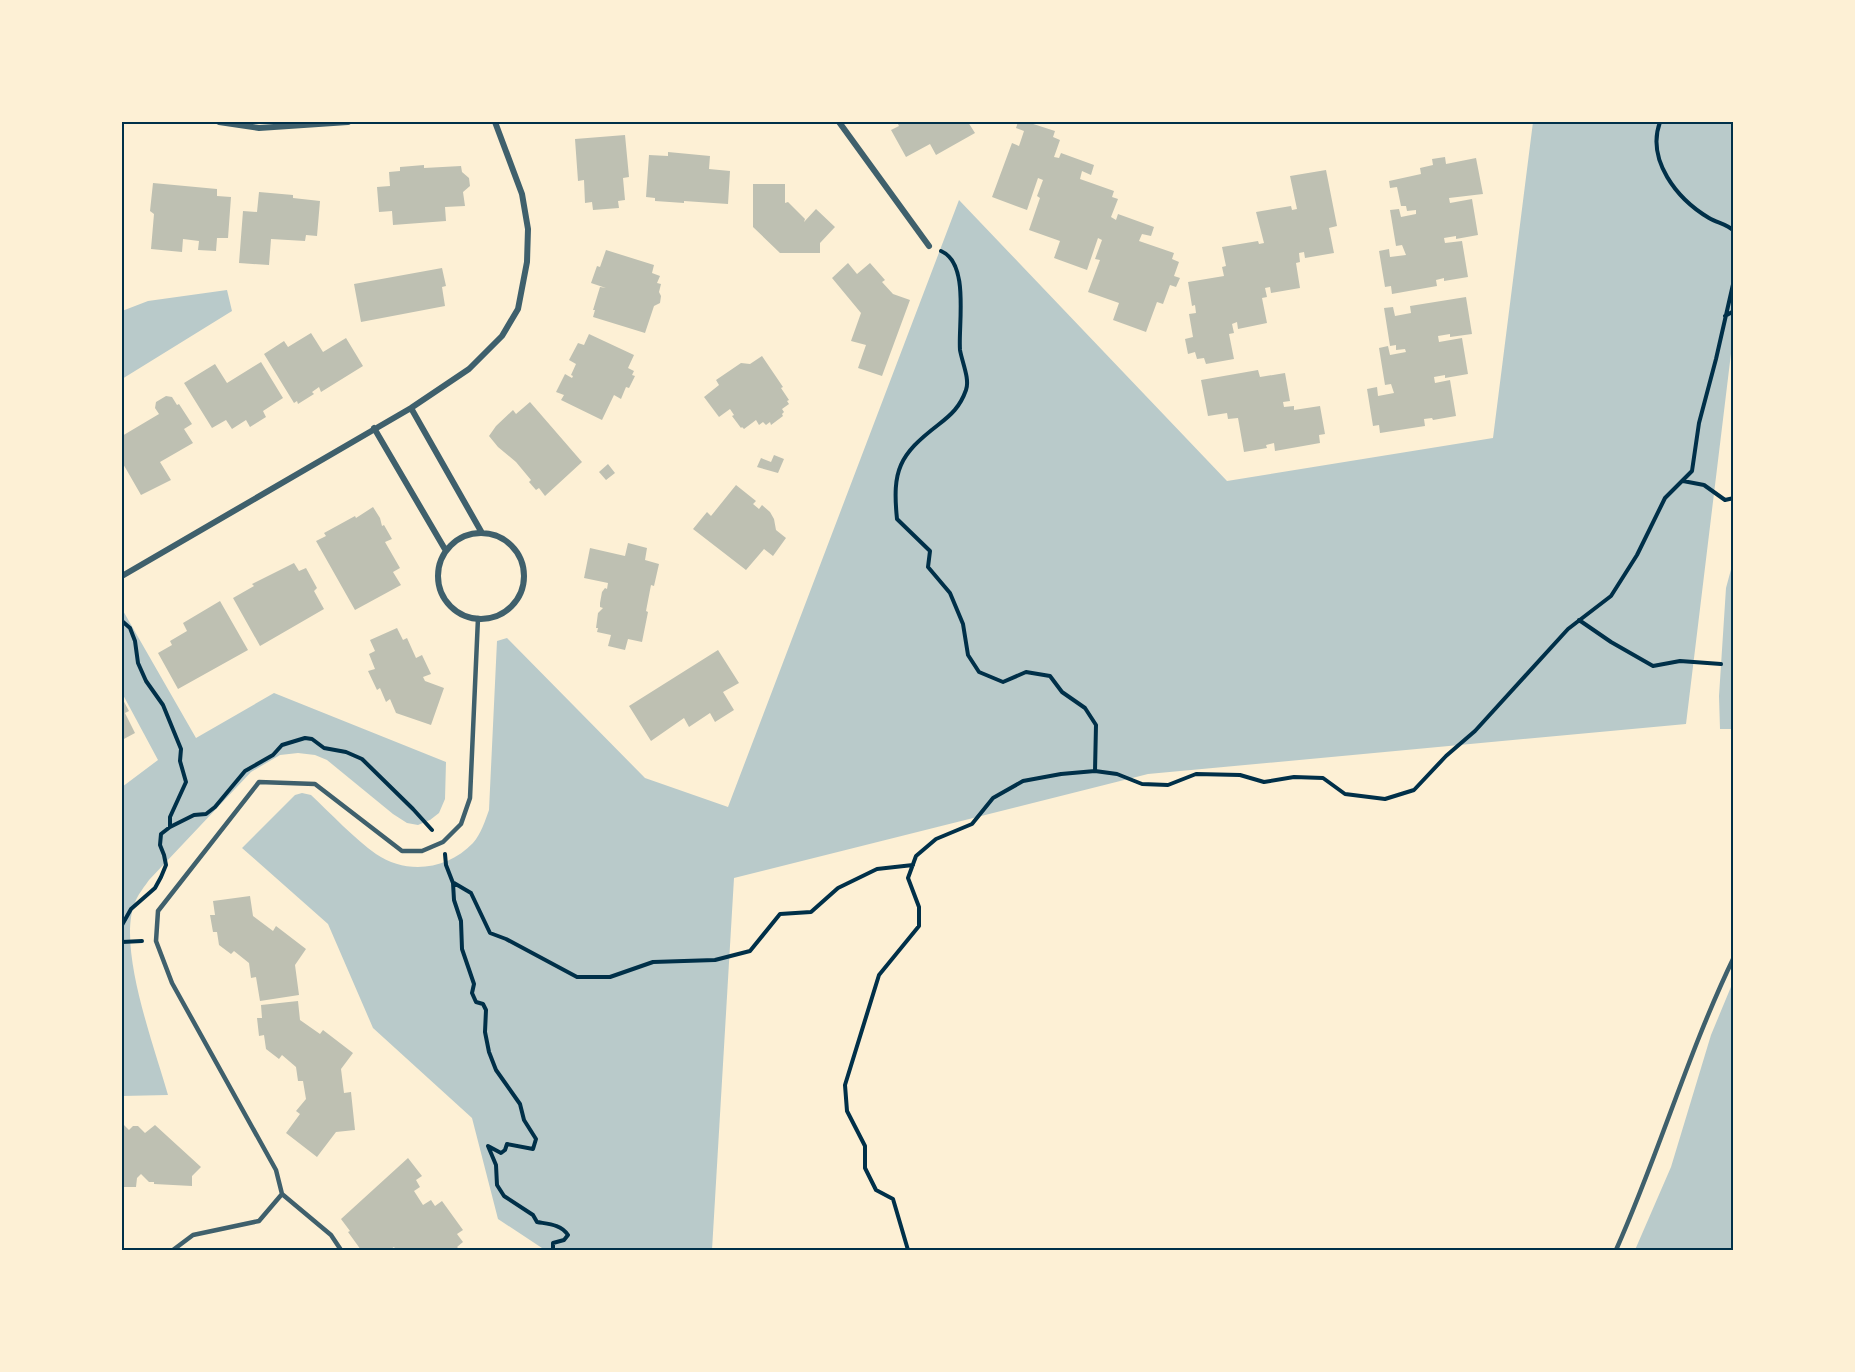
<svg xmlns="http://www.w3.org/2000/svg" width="1855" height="1372" viewBox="0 0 1855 1372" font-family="Lato,sans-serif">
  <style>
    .green { fill: #b9caca }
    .building { fill: #bec0b2 }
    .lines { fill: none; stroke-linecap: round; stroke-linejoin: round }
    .path { stroke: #003049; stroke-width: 4 }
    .service { stroke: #3f606c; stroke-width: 4.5 }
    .minor { stroke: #3f606c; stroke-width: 6 }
    .neatline { fill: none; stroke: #003049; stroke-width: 2 }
  </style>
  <rect width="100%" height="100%" fill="#fdf0d5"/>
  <!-- green -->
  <path class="green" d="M 1533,122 L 1733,122 L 1733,337 L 1686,724 L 1148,774 L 734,878 L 712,1250 L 545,1250 L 498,1219 L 472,1118 L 373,1028 L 328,924 L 242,848 L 295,795 L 302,793 L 311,795 C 330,813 355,839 376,854 C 407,875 447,870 473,843 C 481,834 485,821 489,810 L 497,641 L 507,638 L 645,778 L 728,807 L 959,200 L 1227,481 L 1493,438 Z
    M 227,290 L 232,311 L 122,379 L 122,311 L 148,301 Z
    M 1733,562 L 1733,729 L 1720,729 L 1719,696 L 1726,588 Z
    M 122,609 L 196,738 L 274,693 L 446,762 L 445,799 L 439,813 L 430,820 L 418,825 L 407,823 L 393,814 L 327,760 L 315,755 L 298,753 L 280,755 L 251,772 L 149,880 C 145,886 139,893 136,900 C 115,944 155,1048 168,1095 L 122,1096 L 122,787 L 158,760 L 122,693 Z
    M 1733,982 L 1733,1250 L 1635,1250 L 1671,1167 L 1711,1035 Z"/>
  <!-- building -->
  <path class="building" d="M 897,122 L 968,122 L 975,133 L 936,155 L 930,144 L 906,157 L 891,130 L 899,126 Z
    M 1018,122 L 1027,122 L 1055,131 L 1053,137 L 1060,140 L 1054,157 L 1059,158 L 1061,153 L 1094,165 L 1091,175 L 1082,171 L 1080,179 L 1114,191 L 1112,197 L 1118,199 L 1111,217 L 1116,220 L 1118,214 L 1154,227 L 1151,236 L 1142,234 L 1139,241 L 1174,253 L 1172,259 L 1179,262 L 1174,276 L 1180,278 L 1176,287 L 1170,285 L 1163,304 L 1157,302 L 1146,332 L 1113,320 L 1119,303 L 1088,292 L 1100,260 L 1095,259 L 1102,240 L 1098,238 L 1087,270 L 1054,258 L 1060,241 L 1029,230 L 1040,198 L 1037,196 L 1043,180 L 1038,178 L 1027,210 L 992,197 L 1012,143 L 1019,146 L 1024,131 L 1016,128 Z
    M 625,135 L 629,177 L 623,178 L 625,200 L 618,201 L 619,208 L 593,210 L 592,202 L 585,203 L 584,180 L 578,181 L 575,139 Z
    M 668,152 L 710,156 L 709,169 L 730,171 L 728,204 L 684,201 L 684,203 L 655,201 L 655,198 L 646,197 L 649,155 L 668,156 Z
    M 1445,157 L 1446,164 L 1476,158 L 1483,194 L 1449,198 L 1450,203 L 1472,199 L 1478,235 L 1456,239 L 1456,236 L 1444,238 L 1445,243 L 1462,241 L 1468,277 L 1444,281 L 1444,278 L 1436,280 L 1437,286 L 1392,294 L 1391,286 L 1385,287 L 1379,251 L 1389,249 L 1390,257 L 1406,255 L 1402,245 L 1396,246 L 1390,210 L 1399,209 L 1401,217 L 1416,214 L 1416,210 L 1407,211 L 1406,206 L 1401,206 L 1397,187 L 1390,188 L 1389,181 L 1421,174 L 1420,168 L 1433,165 L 1432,159 Z
    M 424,165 L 424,168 L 461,166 L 462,172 L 469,178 L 470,186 L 463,192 L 465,206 L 445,207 L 446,221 L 393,225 L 392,211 L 379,212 L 377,187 L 390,186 L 389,172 L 400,171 L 400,167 Z
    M 1326,170 L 1337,226 L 1329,228 L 1334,253 L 1305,258 L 1304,252 L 1299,253 L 1300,262 L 1296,263 L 1300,288 L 1271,293 L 1270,287 L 1265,288 L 1267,297 L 1262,298 L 1267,323 L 1238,329 L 1237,322 L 1232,324 L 1234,333 L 1229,334 L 1234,359 L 1206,364 L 1204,358 L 1197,359 L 1195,352 L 1188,354 L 1185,339 L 1193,337 L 1189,314 L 1196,313 L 1195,305 L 1192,306 L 1188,282 L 1224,276 L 1222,267 L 1226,266 L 1222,247 L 1258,241 L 1259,244 L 1264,243 L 1256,212 L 1291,206 L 1292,210 L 1297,209 L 1290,176 Z
    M 153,183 L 217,189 L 217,196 L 231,197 L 228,238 L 217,238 L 216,251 L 198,250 L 199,241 L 183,239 L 182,252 L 151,249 L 154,214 L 150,211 Z
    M 753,184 L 785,184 L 785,203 L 788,202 L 805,219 L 804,222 L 816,209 L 835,227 L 820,243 L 820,253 L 780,253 L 753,227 Z
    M 259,192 L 293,195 L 293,198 L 320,201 L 317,236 L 306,235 L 305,241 L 271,239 L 269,265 L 239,263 L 243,211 L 257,212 Z
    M 606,250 L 654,265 L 652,273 L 660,276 L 657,283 L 661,284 L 659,292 L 661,296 L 660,303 L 654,306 L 645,333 L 593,317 L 595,310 L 593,310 L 600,287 L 606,288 L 591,283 L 597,266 L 600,267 Z
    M 848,263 L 857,274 L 870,263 L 885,280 L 882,282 L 893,294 L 910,300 L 882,376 L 858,368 L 866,345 L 851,341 L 861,313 L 832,278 Z
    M 442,268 L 446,286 L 442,287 L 445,306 L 361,322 L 354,284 Z
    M 1466,297 L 1472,334 L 1450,337 L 1450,334 L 1438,336 L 1439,342 L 1462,338 L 1468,374 L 1445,378 L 1445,375 L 1434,377 L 1435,383 L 1450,380 L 1456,416 L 1433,420 L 1432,418 L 1424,419 L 1425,426 L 1380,433 L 1379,425 L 1373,426 L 1367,389 L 1377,387 L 1378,396 L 1394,393 L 1391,384 L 1385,385 L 1379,348 L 1388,346 L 1390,355 L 1406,352 L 1405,349 L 1396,350 L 1396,345 L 1390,346 L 1384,308 L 1393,307 L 1395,316 L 1411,313 L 1410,306 Z
    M 311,333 L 323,352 L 346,338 L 363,366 L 321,392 L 319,387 L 312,392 L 314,394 L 298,404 L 297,401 L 294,403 L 264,354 L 284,341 L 288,347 Z
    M 589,334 L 634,355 L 628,368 L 634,371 L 632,375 L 635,376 L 629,388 L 626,387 L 621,399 L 614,395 L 602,420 L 561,400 L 564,395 L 556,392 L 565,374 L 572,378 L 573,376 L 571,375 L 576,364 L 569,360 L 578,343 L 584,345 Z
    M 762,356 L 783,387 L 781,388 L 789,400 L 787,401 L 789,404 L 782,409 L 784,412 L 782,414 L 783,416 L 771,425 L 770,422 L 766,425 L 763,422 L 759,425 L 756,420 L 744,429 L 742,427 L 741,428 L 732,416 L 734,415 L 730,409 L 719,417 L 704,397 L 719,385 L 716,380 L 741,363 L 750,364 Z
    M 261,362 L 283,398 L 263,411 L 266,417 L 250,427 L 246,420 L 232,429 L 226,420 L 212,428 L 184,383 L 215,364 L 227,383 Z
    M 1258,370 L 1260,377 L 1285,373 L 1290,401 L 1283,402 L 1284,407 L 1294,406 L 1294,410 L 1320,406 L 1325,434 L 1319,435 L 1320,443 L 1275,451 L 1274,443 L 1266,445 L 1267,448 L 1244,452 L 1238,418 L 1228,419 L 1227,413 L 1208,416 L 1201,380 Z
    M 166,396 L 172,397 L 177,405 L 179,404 L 192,424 L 184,429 L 193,443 L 160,462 L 171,480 L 141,495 L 122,462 L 122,436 L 159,414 L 155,408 L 156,402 Z
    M 530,402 L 582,462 L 545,496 L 539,488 L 536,490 L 529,482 L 531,480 L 516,462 L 498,447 L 489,436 L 496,426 L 513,410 L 516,414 Z
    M 774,455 L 784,459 L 778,473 L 757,467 L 761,458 L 771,462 Z
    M 608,464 L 615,473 L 606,480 L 599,472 Z
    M 736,485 L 756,501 L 753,504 L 759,509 L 762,505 L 770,512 L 774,519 L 776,530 L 786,538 L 773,556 L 764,549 L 746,570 L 693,529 L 707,512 L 711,516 Z
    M 373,507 L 380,518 L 382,526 L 384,525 L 392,539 L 385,542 L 400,568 L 393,572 L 401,585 L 355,610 L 316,541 L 326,536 L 324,533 L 355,516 L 356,518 Z
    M 628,543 L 647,548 L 645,560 L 659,564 L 654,586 L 651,585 L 646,611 L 648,612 L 642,642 L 628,639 L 625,650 L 608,646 L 611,635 L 597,632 L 598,628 L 596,628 L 598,613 L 603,608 L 600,607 L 600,603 L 602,592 L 605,588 L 607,589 L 608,583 L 584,578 L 590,548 L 625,556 Z
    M 294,563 L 299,571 L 306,568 L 317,588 L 314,591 L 324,609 L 260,646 L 233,598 L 254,586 L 252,584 Z
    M 220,601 L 248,650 L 178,689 L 158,653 L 172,645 L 170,641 L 187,631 L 183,623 Z
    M 397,628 L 403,640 L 407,638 L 416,658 L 422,655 L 431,674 L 423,677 L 425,681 L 444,688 L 431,725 L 396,713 L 390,699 L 386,702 L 380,688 L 377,690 L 368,671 L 375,669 L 369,654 L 375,651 L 370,640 Z
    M 718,650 L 739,683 L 723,692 L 734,710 L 715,722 L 710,713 L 689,727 L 684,718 L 651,741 L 629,706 Z
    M 122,698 L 129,711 L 125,713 L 135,733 L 122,740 Z
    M 250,896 L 253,916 L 273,931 L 276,926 L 306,949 L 295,965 L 299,995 L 260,1001 L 256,977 L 251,978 L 249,963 L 234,951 L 231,954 L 219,945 L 217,932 L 213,932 L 210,915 L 215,915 L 213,901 Z
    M 298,1001 L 300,1020 L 320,1034 L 323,1030 L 353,1053 L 341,1069 L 344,1093 L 351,1092 L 355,1130 L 336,1132 L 317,1157 L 286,1133 L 300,1114 L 296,1111 L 306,1099 L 303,1081 L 298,1081 L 296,1067 L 282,1055 L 279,1059 L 266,1049 L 264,1035 L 259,1036 L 257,1018 L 262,1018 L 261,1005 Z
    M 122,1123 L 129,1130 L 133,1126 L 138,1126 L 145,1133 L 155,1125 L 201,1167 L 192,1176 L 192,1186 L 154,1184 L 154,1182 L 149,1182 L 141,1174 L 137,1178 L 136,1187 L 122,1187 Z
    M 408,1158 L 422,1176 L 416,1180 L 420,1187 L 414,1191 L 423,1205 L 431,1200 L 435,1206 L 442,1201 L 463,1230 L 457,1234 L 463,1242 L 457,1247 L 460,1250 L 396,1250 L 394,1247 L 391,1249 L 392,1250 L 361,1250 L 348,1232 L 350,1231 L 341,1219 Z"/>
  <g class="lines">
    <!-- path -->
    <path class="path" d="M 1660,122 C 1646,160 1677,199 1709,218 C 1717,223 1727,224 1734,231
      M 941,251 C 970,263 958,325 960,350 C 962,362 970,379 966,390 C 960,407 951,415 938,425 C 899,455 892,470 897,519 L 930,551 L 928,567 L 950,593 L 963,624 L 968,655 L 979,672 L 1003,682 L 1026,672 L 1050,676 L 1062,692 L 1085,708 L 1096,725 L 1095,771
      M 1725,316 L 1734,311
      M 1683,481 L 1704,485 L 1725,500 L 1734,498
      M 1579,620 L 1611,642 L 1653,666 L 1680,661 L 1721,664
      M 122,621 L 130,628 L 135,641 L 138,663 L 146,681 L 163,705 L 181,749 L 180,761 L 186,782 L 170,817 L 170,827
      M 445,854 L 446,865 L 453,883 L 454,900 L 461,921 L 462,949 L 474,984 L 472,993 L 476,1002 L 483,1004 L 486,1010 L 485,1032 L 489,1052 L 496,1070 L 520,1104 L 524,1120 L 536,1139 L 533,1149 L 507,1144 L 505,1150 L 501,1153 L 488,1146 L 496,1165 L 497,1185 L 504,1196 L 533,1215 L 537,1222 C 548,1224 561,1224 568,1235 L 564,1240 L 553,1243 L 553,1250
      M 454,883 L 471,893 L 490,933 L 506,939 L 577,977 L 610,977 L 653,962 L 715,960 L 750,951 L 780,914 L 811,912 L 838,888 L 877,869 L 913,865
      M 122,925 L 131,909 L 155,888 L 161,877 L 166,865 L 164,855 L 160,845 L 161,834 L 170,827 L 194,815 L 206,814 L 215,807 L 245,771 L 273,755 L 282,745 L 305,738 L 312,739 L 324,748 L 346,752 L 362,759 L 413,809 L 432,830
      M 122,942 L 142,941
      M 908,1250 L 893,1199 L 876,1190 L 865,1168 L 865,1146 L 847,1111 L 845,1085 L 879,975 L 919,926 L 919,907 L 908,878 L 916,856 L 936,839 L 972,824 L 993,798 L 1023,781 L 1061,774 L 1095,771 L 1117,774 L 1142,784 L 1168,785 L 1196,774 L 1240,775 L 1264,782 L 1294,777 L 1323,778 L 1345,794 L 1385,799 L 1414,790 L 1446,756 L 1475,731 L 1568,629 L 1611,596 L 1637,555 L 1665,498 L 1692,471 L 1699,423 L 1716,359 L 1734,280"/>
    <!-- service -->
    <path class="service" d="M 173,1250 L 193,1235 L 259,1221 L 282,1194
      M 341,1250 L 331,1235 L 282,1194 L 276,1170 L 172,983 L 156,941 L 158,911 L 259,782 L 315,784 L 402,851 L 422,851 L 443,842 L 461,824 L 470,798 L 478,618
      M 1616,1250 C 1659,1154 1688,1052 1734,957"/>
    <!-- minor -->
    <path class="minor" d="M 219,122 L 259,128 L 348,122
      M 839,122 L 929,246
      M 411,408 L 482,533
      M 374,428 L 446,551
      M438 576a43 43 0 1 1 86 0a43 43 0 1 1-86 0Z
      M 122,576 L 411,408 L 469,369 L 502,336 L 518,309 L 527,262 L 528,229 L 522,194 L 495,122"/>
  </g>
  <!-- border -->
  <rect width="1855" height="1372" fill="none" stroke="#fdf0d5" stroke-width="246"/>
  <rect x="123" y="123" width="1609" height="1126" class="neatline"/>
</svg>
